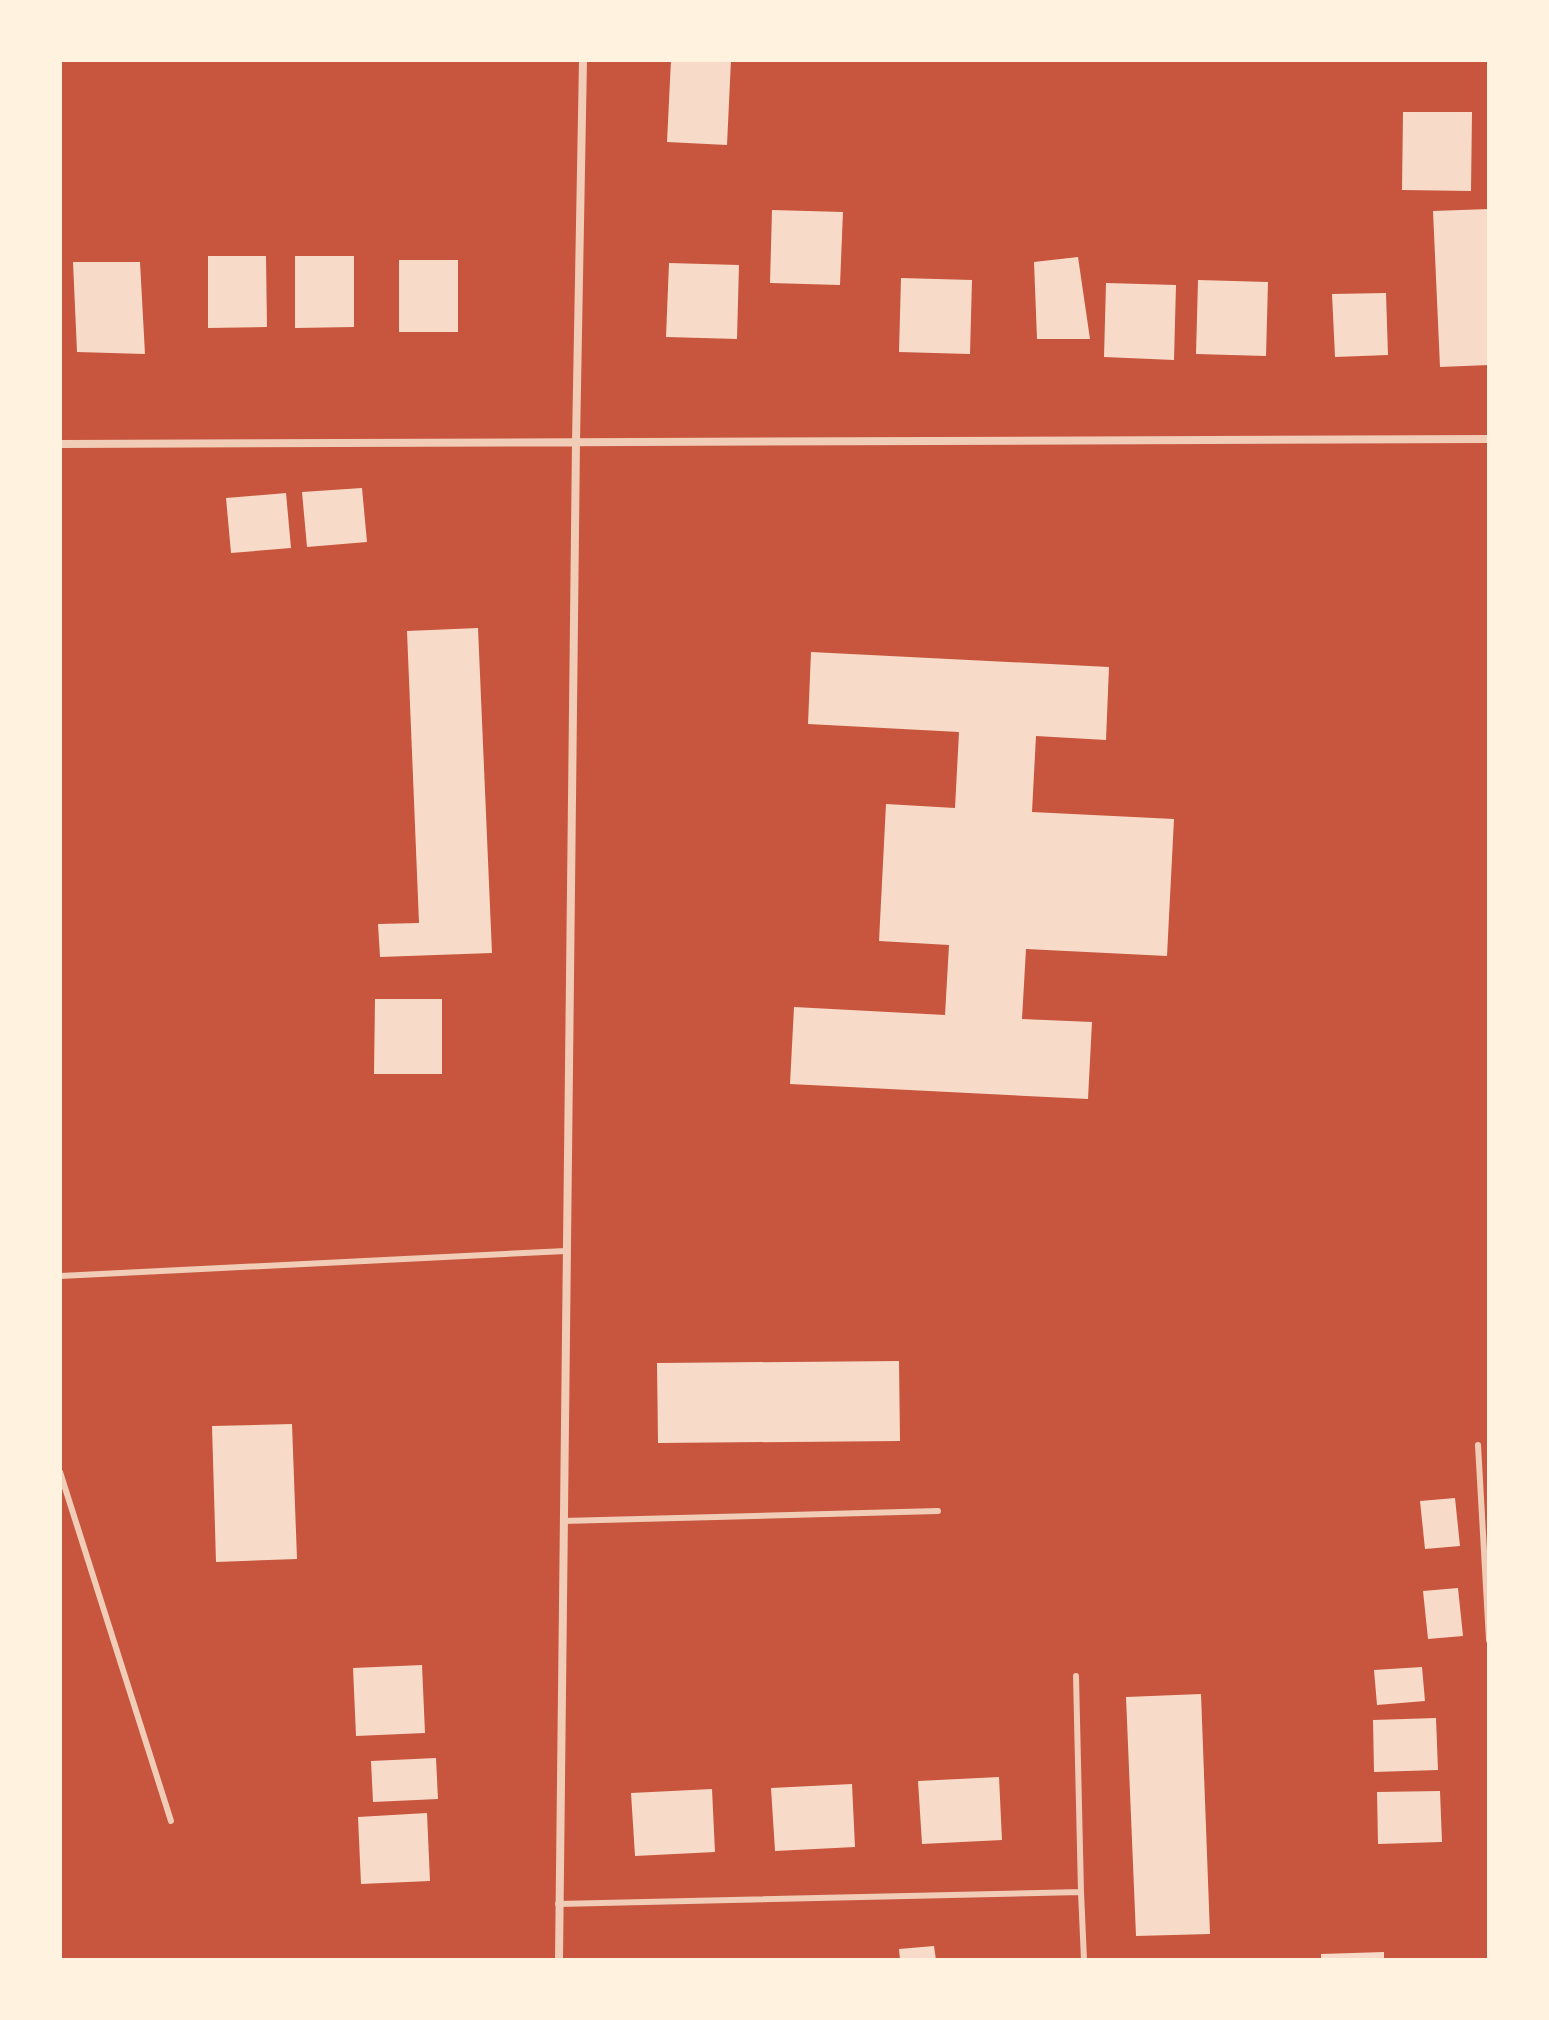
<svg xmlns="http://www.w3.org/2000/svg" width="1549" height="2020" viewBox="0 0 1549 2020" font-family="'PT Sans',sans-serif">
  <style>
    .building { fill: #f7dbc8 }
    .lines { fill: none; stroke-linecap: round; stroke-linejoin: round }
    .service { stroke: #f1ccb7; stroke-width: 6 }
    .minor { stroke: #f1ccb7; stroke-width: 8 }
  </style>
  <rect width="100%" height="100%" fill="#c8553d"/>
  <!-- building -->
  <path class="building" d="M 671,60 L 731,60 L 727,145 L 667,142 Z
    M 1403,112 L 1472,112 L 1471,191 L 1402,190 Z
    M 1489,209 L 1489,365 L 1440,367 L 1433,211 Z
    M 772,210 L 843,212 L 840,285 L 770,283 Z
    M 208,256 L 266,256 L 267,327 L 208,328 Z
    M 295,256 L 354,256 L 354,327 L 295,328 Z
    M 1078,257 L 1090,339 L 1037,339 L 1034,262 Z
    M 399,260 L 458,260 L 458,332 L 399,332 Z
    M 73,262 L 140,262 L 145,354 L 77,352 Z
    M 669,263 L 739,265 L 737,339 L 666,337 Z
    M 901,278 L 972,280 L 970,354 L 899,352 Z
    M 1198,280 L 1268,282 L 1266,356 L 1196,354 Z
    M 1106,283 L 1176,285 L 1174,360 L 1104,357 Z
    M 1386,293 L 1388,355 L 1335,357 L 1332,294 Z
    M 362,488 L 367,542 L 307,547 L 302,492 Z
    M 286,493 L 291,548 L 231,553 L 226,498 Z
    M 478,628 L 492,953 L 380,957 L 378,924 L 419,923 L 407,631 Z
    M 811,652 L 1109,667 L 1106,740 L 1036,736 L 1032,812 L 1174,819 L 1167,956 L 1026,949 L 1022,1019 L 1092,1022 L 1088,1099 L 790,1084 L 794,1007 L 945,1015 L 949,945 L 879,941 L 886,804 L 955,808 L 959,732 L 808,724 Z
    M 375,999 L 442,999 L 442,1074 L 374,1074 Z
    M 899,1361 L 900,1441 L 658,1443 L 657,1363 Z
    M 292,1424 L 297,1559 L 216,1562 L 212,1426 Z
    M 1455,1498 L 1460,1546 L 1425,1549 L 1420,1501 Z
    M 1458,1588 L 1463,1636 L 1428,1639 L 1423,1591 Z
    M 422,1665 L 425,1733 L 356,1736 L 353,1668 Z
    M 1422,1667 L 1425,1701 L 1377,1705 L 1374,1670 Z
    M 1201,1694 L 1210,1934 L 1136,1936 L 1126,1697 Z
    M 1436,1718 L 1438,1770 L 1374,1772 L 1373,1720 Z
    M 436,1758 L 438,1799 L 373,1802 L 371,1761 Z
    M 999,1777 L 1002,1840 L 922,1844 L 918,1781 Z
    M 852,1784 L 855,1847 L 775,1851 L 771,1788 Z
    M 712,1789 L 715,1852 L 635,1856 L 631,1793 Z
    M 1440,1791 L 1442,1842 L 1378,1844 L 1377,1792 Z
    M 427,1813 L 430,1881 L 361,1884 L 358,1817 Z
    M 934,1946 L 936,1960 L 900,1960 L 899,1949 Z
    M 1384,1952 L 1384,1960 L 1321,1960 L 1321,1954 Z"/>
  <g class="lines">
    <!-- service -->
    <path class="service" d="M 60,1276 L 566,1251
      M 1478,1445 L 1489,1640
      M 60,1472 L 171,1821
      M 563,1521 L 938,1511
      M 1076,1676 L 1081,1892
      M 558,1904 L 1081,1892 L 1084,1960"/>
    <!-- minor -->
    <path class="minor" d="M 60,444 L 1489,439
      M 559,1960 L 576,442 L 583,60"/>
  </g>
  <!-- border -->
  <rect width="1549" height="2020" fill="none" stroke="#fff3e0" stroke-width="124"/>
</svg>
